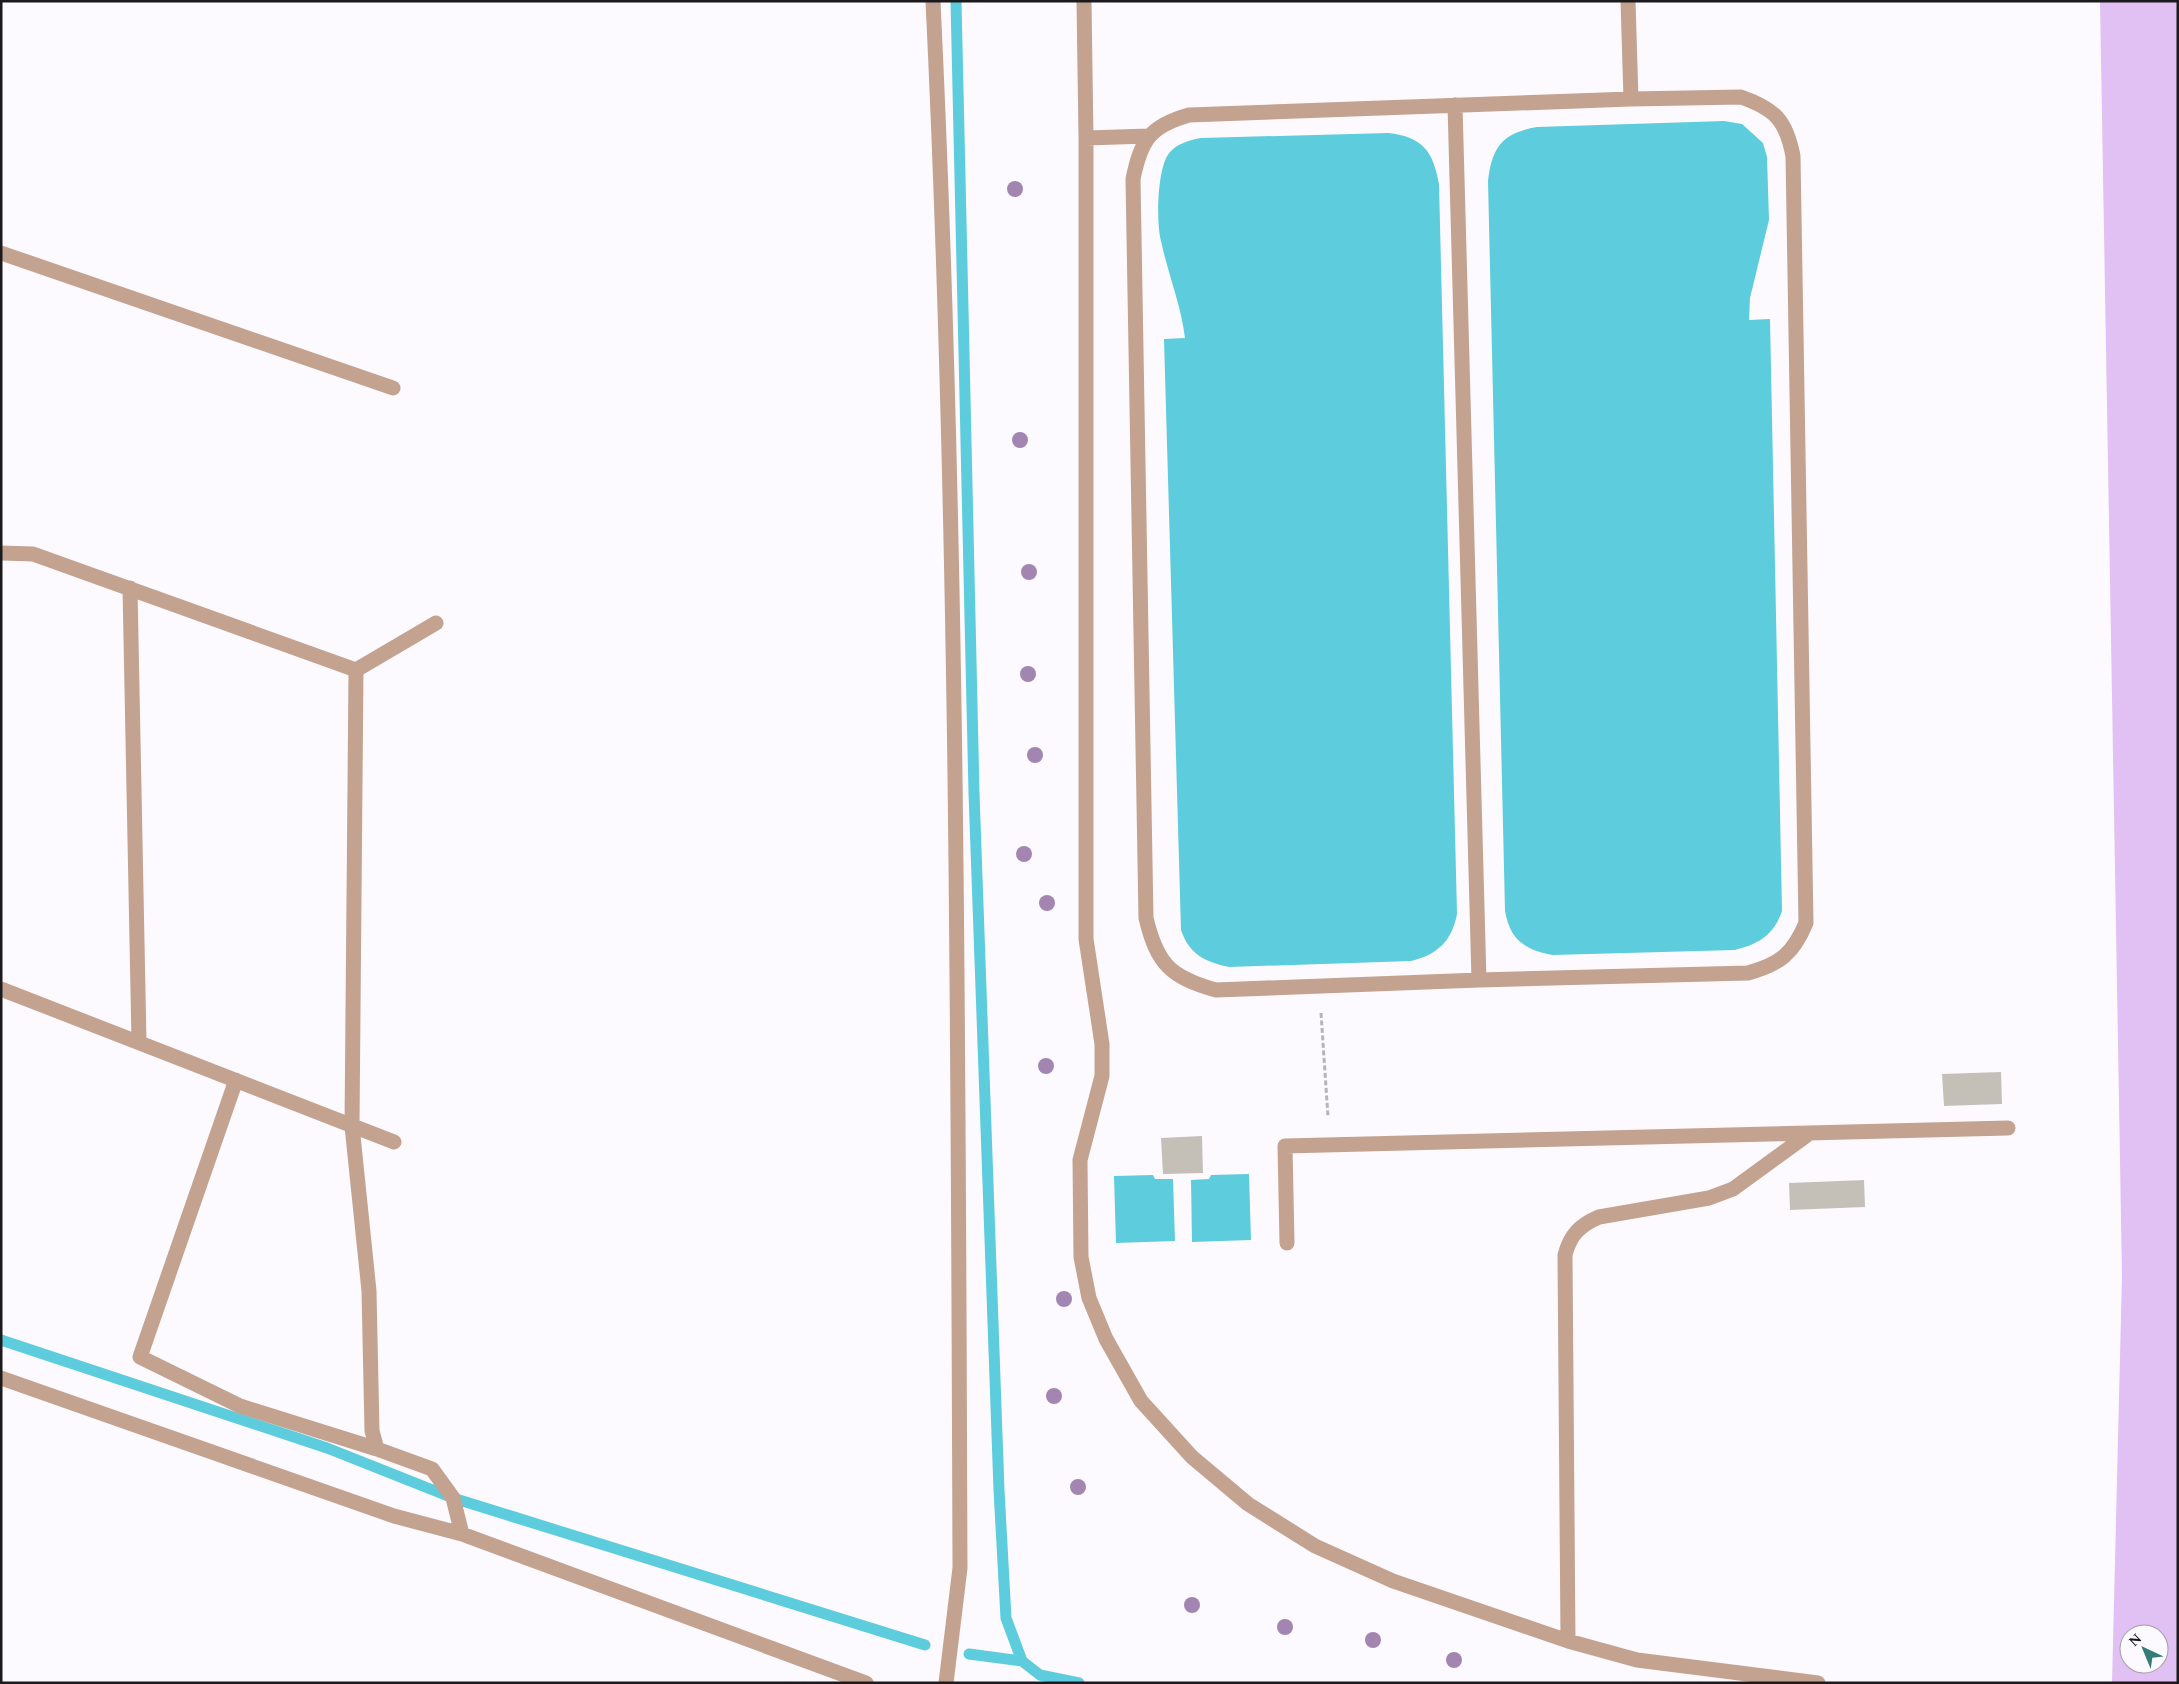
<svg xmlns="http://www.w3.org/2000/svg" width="2179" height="1684" viewBox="0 0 2179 1684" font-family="Spectral,serif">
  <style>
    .green { fill: #e1c0f3; fill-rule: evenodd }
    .water { fill: #5dccdc }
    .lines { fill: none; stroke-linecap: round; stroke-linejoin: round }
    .stream { stroke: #5dccdc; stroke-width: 11 }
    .building { fill: #c4c0b8 }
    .path { stroke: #b7b4b9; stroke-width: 3; stroke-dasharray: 5 2.5; stroke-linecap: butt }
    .minor { stroke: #c3a390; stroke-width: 15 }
    .tree { fill: #a385b1 }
  </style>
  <rect width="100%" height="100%" fill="#fdfaff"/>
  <!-- green -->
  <path class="green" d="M 2100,1 L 2178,1 L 2178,1683 L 2112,1683 L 2122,1276 ZM 2129,1634 L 2159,1634 L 2159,1664 L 2129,1664 Z"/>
  <!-- water -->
  <path class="water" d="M 1724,121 L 1742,124 L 1763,143 L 1767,157 L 1769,220 L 1750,298 L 1749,320 L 1770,319 L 1782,911 C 1774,935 1759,944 1735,950 L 1553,955 C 1525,950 1510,940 1505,911 L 1488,181 C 1492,147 1502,133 1537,127 Z
    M 1388,133 C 1423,137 1433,151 1439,184 L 1457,914 C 1452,941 1437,955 1411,961 L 1229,967 C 1205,962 1189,954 1181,930 L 1164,339 L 1185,338 C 1181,305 1168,274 1161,241 C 1156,223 1157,166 1170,152 C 1178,143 1190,140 1201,138 Z
    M 1249,1174 L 1251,1240 L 1192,1242 L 1191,1180 L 1209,1179 L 1211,1175 Z
    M 1153,1175 L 1155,1179 L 1173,1179 L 1175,1241 L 1116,1243 L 1114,1176 Z"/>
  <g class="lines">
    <!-- stream -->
    <path class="stream" d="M 956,1 L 974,793 L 999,1490 L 1006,1618 L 1022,1661 L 1040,1675 L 1079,1683
      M 1,1340 L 327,1448 L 453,1498 L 925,1645
      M 969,1654 L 1022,1661"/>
  </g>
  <!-- building -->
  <path class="building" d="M 2001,1072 L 2002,1104 L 1944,1106 L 1942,1074 Z
    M 1202,1136 L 1203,1173 L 1163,1174 L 1161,1138 Z
    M 1864,1180 L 1865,1207 L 1790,1210 L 1789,1183 Z"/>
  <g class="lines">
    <!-- path -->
    <path class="path" d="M 1321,1013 L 1328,1117"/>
    <!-- minor -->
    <path class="minor" d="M 933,1 C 958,523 958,1046 960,1568 L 946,1683
      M 1084,1 L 1086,138 L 1086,939 L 1102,1044 L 1102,1076 L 1080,1160 L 1081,1257 L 1089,1298 L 1106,1339 L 1141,1401 L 1192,1457 L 1248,1504 L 1315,1546 L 1393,1581 L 1568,1641 L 1637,1660 L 1818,1683
      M 1628,1 L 1631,99
      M 1741,97 C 1775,109 1786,120 1793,156 L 1806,923 C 1793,954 1780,964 1748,973 L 1479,980 L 1216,990 C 1170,977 1157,964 1146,918 L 1133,179 C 1141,140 1150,126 1189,115 L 1631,99 Z
      M 1455,105 L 1479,980
      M 1086,138 L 1149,136
      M 1,253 L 393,388
      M 1,553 L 33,554 L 356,670 L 436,623
      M 130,588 L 139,1042
      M 356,670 L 352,1126 L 369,1291 L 372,1431 L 377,1449
      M 1,989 L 394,1142
      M 236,1080 L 140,1357 L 240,1406 L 377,1449 L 432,1469 L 453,1498 L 462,1534
      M 1287,1243 L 1285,1146 L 2008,1128
      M 1,1378 L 394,1516 L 462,1534 L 866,1683
      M 1568,1641 L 1565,1255 C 1570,1235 1580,1225 1599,1217 L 1709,1198 L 1733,1189 L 1810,1133"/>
  </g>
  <!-- trees -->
  <g class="tree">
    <circle cx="1015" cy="189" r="8"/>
    <circle cx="1020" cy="440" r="8"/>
    <circle cx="1029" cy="572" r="8"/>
    <circle cx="1028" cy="674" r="8"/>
    <circle cx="1035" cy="755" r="8"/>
    <circle cx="1024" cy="854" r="8"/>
    <circle cx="1047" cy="903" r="8"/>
    <circle cx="1046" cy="1066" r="8"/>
    <circle cx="1064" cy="1299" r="8"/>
    <circle cx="1054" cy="1396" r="8"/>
    <circle cx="1078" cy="1487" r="8"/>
    <circle cx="1192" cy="1605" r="8"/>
    <circle cx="1285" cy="1627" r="8"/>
    <circle cx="1373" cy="1640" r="8"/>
    <circle cx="1454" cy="1660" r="8"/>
  </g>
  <!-- border -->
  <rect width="2179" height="1684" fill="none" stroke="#1c1a1d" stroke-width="5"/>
  <!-- north arrow -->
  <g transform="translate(2144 1649) rotate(316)"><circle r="24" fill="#fdfaff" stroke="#a3a0a5"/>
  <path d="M0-4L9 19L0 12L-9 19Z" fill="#337c78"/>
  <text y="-8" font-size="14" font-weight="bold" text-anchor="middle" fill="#1c1a1d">N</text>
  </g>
</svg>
